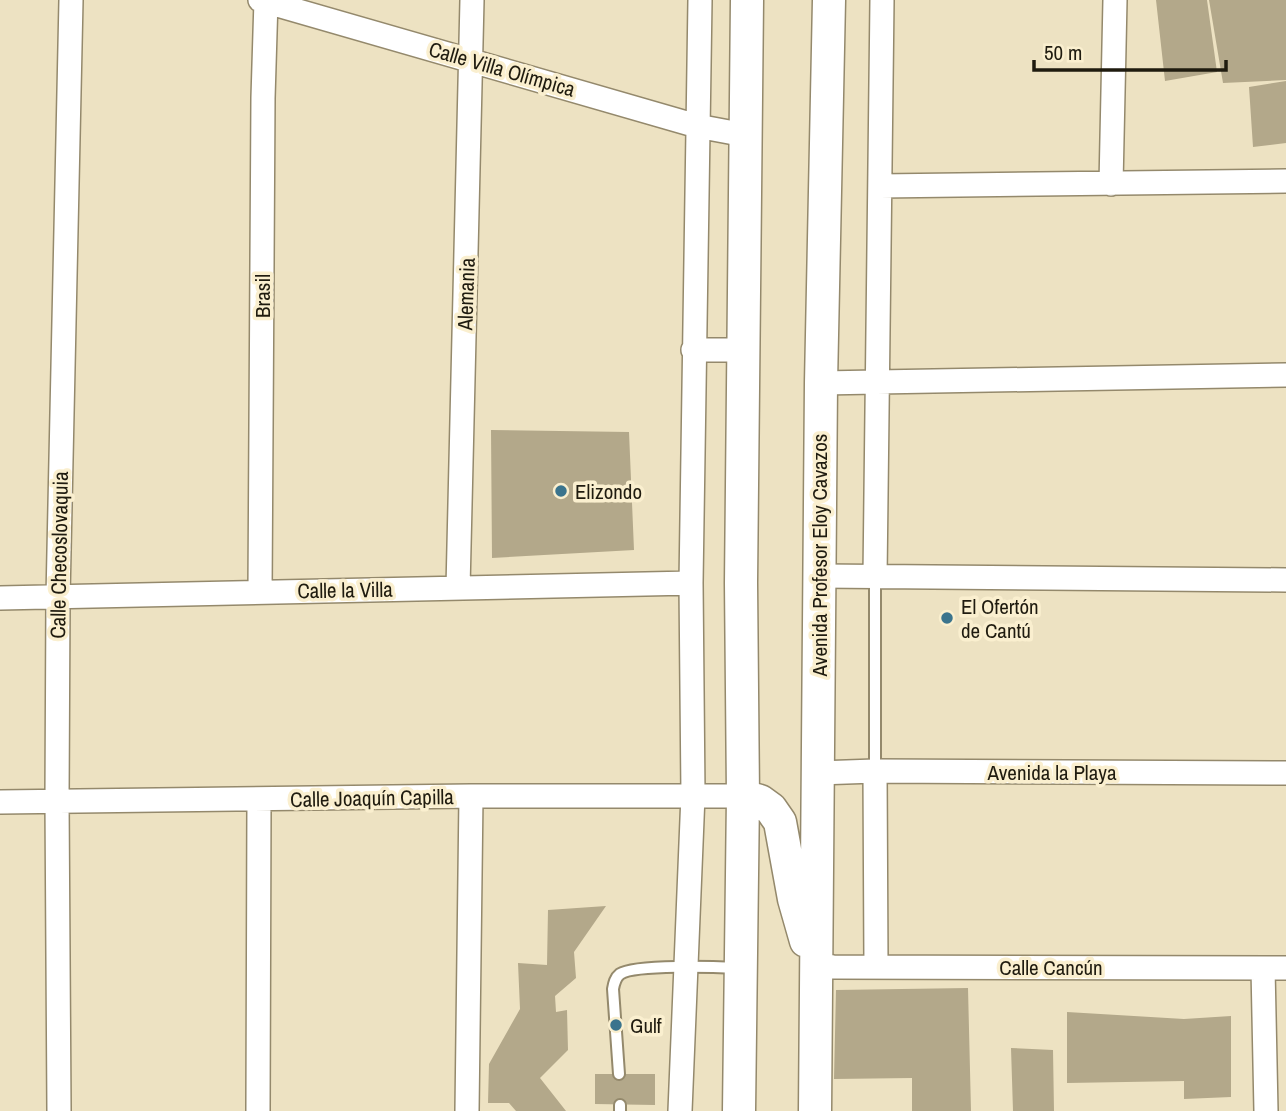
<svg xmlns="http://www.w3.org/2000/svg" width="1286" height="1111" viewBox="0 0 1286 1111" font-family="'Archivo Narrow',sans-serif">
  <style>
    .building { fill: #b3a88a }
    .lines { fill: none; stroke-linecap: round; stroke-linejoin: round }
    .service-casing { stroke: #94896c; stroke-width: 14 }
    .minor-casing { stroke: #94896c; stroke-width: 26 }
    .secondary-casing { stroke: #94896c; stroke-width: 35 }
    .service { stroke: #fff; stroke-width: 10 }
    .minor { stroke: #fff; stroke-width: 23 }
    .secondary { stroke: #fff; stroke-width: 32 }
    .poi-dot { fill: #3b748d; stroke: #faefcf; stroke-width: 2.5 }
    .labels { text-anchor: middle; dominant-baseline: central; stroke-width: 7; stroke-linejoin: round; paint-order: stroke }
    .street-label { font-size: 21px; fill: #1f1b0f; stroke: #faefcf }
    .poi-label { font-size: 21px; fill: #1f1b0f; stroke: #faefcf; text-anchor: start }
  </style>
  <rect width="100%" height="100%" fill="#ede2c2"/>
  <!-- building -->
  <path class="building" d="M 1156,0 L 1207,0 L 1217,72 L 1165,81 Z
    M 1209,0 L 1286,0 L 1286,80 L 1223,83 Z
    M 1286,81 L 1286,143 L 1253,147 L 1249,87 Z
    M 491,430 L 629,432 L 634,550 L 492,558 Z
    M 606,906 L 574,952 L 576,978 L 555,996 L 556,1012 L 567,1010 L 568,1050 L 540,1078 L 566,1111 L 516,1111 L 509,1103 L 488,1103 L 489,1064 L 520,1009 L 518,963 L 547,965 L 548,910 Z
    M 968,988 L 971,1111 L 912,1111 L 912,1078 L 834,1079 L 836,990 Z
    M 1067,1012 L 1184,1019 L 1231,1016 L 1231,1097 L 1184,1099 L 1184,1081 L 1067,1083 Z
    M 1011,1048 L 1053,1050 L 1054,1111 L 1013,1111 Z
    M 595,1074 L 655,1074 L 655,1105 L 595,1104 Z"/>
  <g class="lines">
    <defs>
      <path id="service" d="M 875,771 L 875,577
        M 619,1074 L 613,989 C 614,983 615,978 620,974 C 635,964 717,967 738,968
        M 620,1105 L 620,1111"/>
      <path id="minor" d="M 260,0 L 697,126 L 745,135
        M 1111,184 L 1115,0
        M 880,186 L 1286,181
        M 693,350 L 744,350
        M 821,383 L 1286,375
        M 820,576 L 1286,580
        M 875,577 L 882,0
        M 458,588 L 472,0
        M 260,592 L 263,98 L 266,0
        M 0,598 L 691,583
        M 875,771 L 876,966
        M 818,773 L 875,771 L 1286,773
        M 0,802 L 471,796 L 743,796
        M 817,965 L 833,967 L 1286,968
        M 1263,968 L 1266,1111
        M 59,1111 L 57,800 L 58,597 L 71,0
        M 258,1111 L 259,799
        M 467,1111 L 471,796
        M 680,1111 L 693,795 L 691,583 L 700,0"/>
      <path id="secondary" d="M 743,796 L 760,801 L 771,809 L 780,822 L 794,899 L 806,941
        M 739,1111 L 743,796 L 741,583 L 747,0
        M 815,1111 L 821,383 L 829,0"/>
    </defs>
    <!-- service casing -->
    <use href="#service" class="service-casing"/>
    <!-- minor casing -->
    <use href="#minor" class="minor-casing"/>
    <!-- secondary casing -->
    <use href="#secondary" class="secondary-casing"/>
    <!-- service -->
    <use href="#service" class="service"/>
    <!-- minor -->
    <use href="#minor" class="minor"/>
    <!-- secondary -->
    <use href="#secondary" class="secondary"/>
  </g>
  <!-- markers -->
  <g class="poi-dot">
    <circle cx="561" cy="491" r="7"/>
    <circle cx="947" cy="618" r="7"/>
    <circle cx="616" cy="1025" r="7"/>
  </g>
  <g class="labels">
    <!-- street labels -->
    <g class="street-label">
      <text transform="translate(502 69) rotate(16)">Calle Villa Olímpica</text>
      <text transform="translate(466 294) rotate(-88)">Alemania</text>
      <text transform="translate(262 296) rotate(-90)">Brasil</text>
      <text transform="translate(59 555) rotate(-89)">Calle Checoslovaquia</text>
      <text transform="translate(819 555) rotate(-90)">Avenida Profesor Eloy Cavazos</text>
      <text transform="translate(345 590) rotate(-1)">Calle la Villa</text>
      <text x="1052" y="772">Avenida la Playa</text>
      <text transform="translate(372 798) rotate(-1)">Calle Joaquín Capilla</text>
      <text x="1051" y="967">Calle Cancún</text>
    </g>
    <!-- poi labels -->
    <g class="poi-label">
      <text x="575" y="491">Elizondo</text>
      <text x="961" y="606">El Ofertón<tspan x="961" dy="24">de Cantú</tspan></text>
      <text x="630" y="1025">Gulf</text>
    </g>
  </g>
  <!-- scale -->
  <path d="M1034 60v10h192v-10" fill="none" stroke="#1f1b0f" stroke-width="3.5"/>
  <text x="1044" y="60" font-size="21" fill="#1f1b0f" stroke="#faefcf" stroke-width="5" paint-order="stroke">50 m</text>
</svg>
